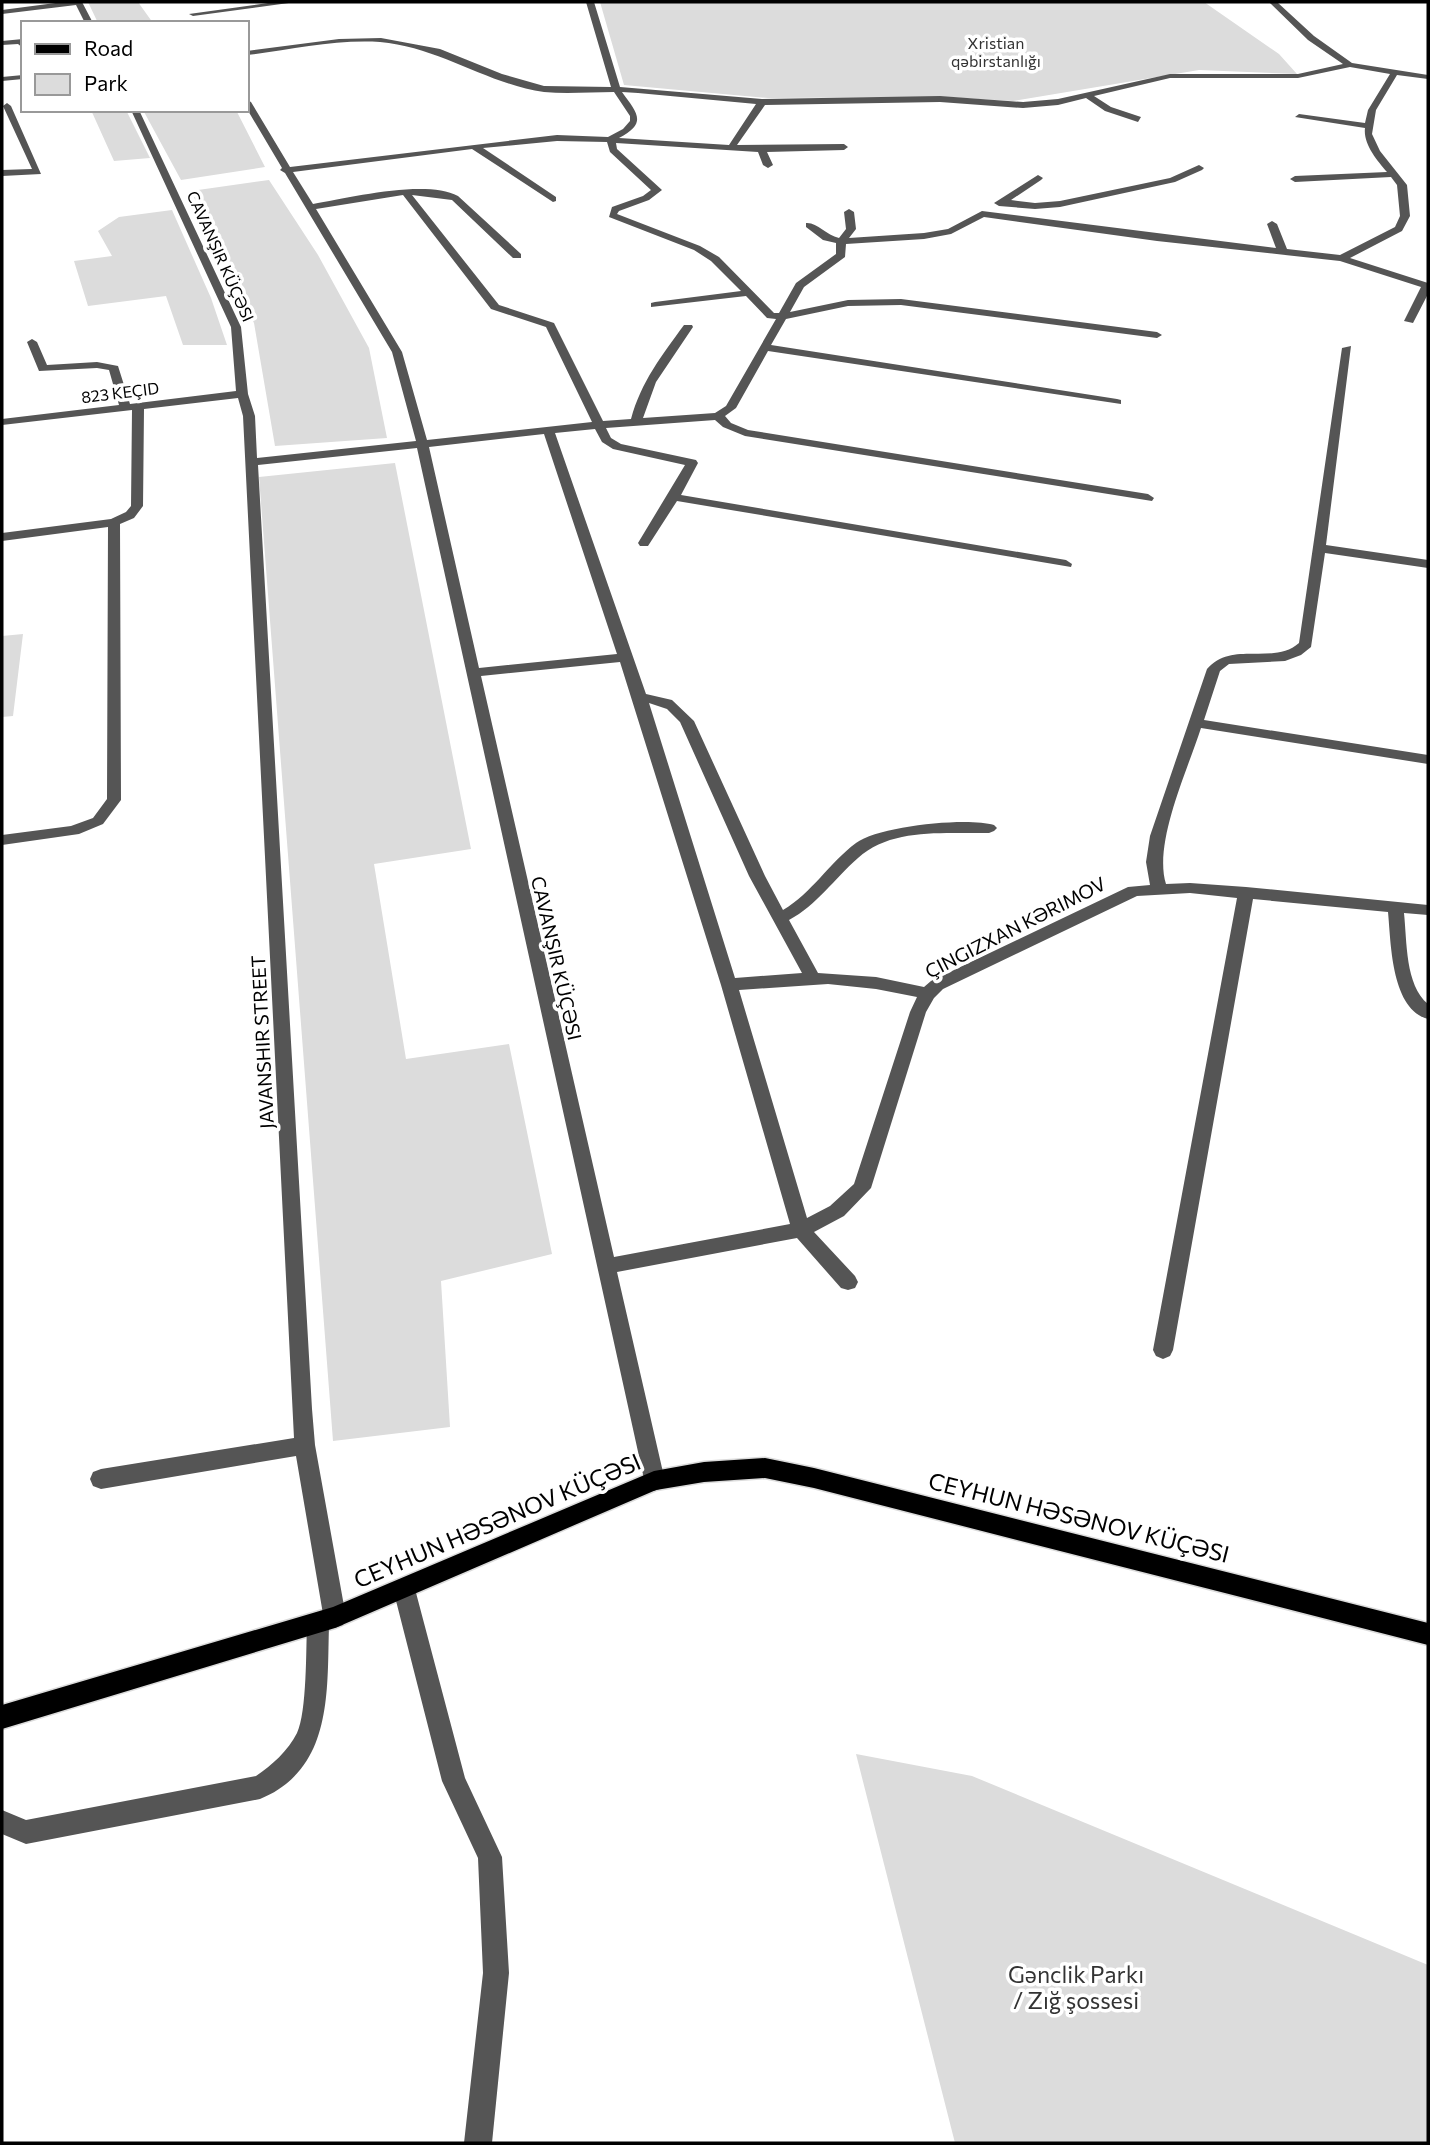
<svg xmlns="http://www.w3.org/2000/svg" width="1430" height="2145" viewBox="0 0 1430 2145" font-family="Commissioner,sans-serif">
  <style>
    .green { fill: #dcdcdc }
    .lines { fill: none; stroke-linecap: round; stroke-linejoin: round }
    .major-casing { stroke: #dbdbdb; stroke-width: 3 }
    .minor { fill: #555; fill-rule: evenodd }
    .major { fill: #000; fill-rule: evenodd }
    .labels { text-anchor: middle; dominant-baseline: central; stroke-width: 7; stroke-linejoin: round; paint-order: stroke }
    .far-park-label { font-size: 16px; fill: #333; stroke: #fff }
    .far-street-label { font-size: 16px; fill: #000; stroke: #fff }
    .street-label { font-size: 19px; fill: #000; stroke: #fff }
    .near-street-label { font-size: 23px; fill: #000; stroke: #fff }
    .near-park-label { font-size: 23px; fill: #333; stroke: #fff }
  </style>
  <rect width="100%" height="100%" fill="#fff"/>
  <!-- green -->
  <path class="green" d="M 88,2 L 138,2 L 153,23 L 98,23 Z
    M 600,2 L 1204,2 L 1279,54 L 1297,74 L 1199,70 L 1013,101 L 945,97 L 768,98 L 624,85 Z
    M 91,110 L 126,110 L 150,158 L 114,161 Z
    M 143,110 L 236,110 L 265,167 L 181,180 Z
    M 269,180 L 318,255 L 369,348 L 387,438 L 275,446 L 254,323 L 191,191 Z
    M 172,210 L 211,298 L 227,345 L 183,345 L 166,296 L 88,306 L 74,261 L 112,256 L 98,231 L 119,217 Z
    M 395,463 L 471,849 L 374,864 L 406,1059 L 509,1044 L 552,1254 L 441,1281 L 450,1427 L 333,1441 L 259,477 Z
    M 23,634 L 13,716 L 2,717 L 2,636 Z
    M 856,1754 L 972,1776 L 1428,1965 L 1428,2143 L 955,2143 Z"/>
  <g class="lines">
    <defs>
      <path id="major" d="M 765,1458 L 814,1468 L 1428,1623 L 1428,1645 L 814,1488 L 765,1478 L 704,1482 L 656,1490 L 335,1628 L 2,1729 L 2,1705 L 333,1607 L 654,1471 L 704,1462 Z"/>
    </defs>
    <!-- major casing -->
    <use href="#major" class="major-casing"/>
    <!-- minor -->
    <path class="minor" d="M 63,2 L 82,2 L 93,23 L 85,23 L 76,5 L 2,14 L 2,10 Z
      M 275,2 L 296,2 L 193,16 L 189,14 Z
      M 586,2 L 594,2 L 620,87 L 762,99 L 940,96 L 1023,102 L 1058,99 L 1170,74 L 1298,74 L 1343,64 L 1308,40 L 1269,2 L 1277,2 L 1314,36 L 1352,63 L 1428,75 L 1428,79 L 1397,75 L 1376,110 L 1372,134 L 1380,151 L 1407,185 L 1410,216 L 1402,231 L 1350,258 L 1428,283 L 1428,294 L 1413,323 L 1404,321 L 1421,287 L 1340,261 L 1157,241 L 984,217 L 951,234 L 924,239 L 846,244 L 845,257 L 804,287 L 790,312 L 848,300 L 901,299 L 1157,332 L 1162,335 L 1157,338 L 901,305 L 848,306 L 786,319 L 771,345 L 1117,399 L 1121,400 L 1121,404 L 768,351 L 736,408 L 725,416 L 731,423 L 748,430 L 1148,494 L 1154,498 L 1152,501 L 745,436 L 723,427 L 715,420 L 606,428 L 611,438 L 621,444 L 696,460 L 698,463 L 681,495 L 1066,560 L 1072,564 L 1071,567 L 677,501 L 648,546 L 640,546 L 638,543 L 685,465 L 613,449 L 602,442 L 595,429 L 555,433 L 646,694 L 672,700 L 694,721 L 765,876 L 783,910 C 812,893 829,863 856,843 C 879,826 967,817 994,825 L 997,828 L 994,831 L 989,833 C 946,834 892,827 858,858 C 834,879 817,905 789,920 L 818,973 L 876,977 L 924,987 L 931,981 L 1128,887 L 1150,885 L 1146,862 L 1150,836 L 1207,669 C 1232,640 1273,666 1299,643 L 1342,348 L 1351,346 L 1326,545 L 1428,560 L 1428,568 L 1325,553 L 1311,647 L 1301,655 L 1285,661 L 1229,664 L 1220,671 L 1204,720 L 1428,755 L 1428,764 L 1201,728 C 1188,769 1153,843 1166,884 L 1190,883 L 1246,887 L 1428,905 L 1428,915 L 1404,913 C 1407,941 1405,985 1428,1004 L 1428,1019 C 1391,1009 1391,943 1388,912 L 1253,899 L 1173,1350 L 1170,1356 L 1163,1359 L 1156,1356 L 1153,1350 L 1237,898 L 1190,893 L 1137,896 L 943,989 L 934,998 L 926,1012 L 871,1188 L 844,1216 L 814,1232 L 855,1276 L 858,1282 L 855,1288 L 848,1290 L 841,1288 L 797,1238 L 617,1272 L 665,1481 L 662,1488 L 654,1491 L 646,1488 L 417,448 L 258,465 L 312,1409 L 315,1445 L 346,1617 L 343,1625 L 335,1628 L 329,1626 C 327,1692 333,1769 260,1799 L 26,1844 L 2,1834 L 2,1810 L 26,1820 L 256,1776 C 272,1765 288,1751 297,1733 C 307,1712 306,1648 307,1623 L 310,1615 L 318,1612 L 323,1614 L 296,1456 L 101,1489 L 93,1486 L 90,1479 L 93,1472 L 101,1469 L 294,1438 L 243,416 L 238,398 L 144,409 L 143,506 L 134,518 L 120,524 L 121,800 L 103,824 L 79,834 L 2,845 L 2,835 L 71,826 L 93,818 L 107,799 L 108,527 L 2,541 L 2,533 L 111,519 L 126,512 L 131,506 L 132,410 L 2,425 L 2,419 L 119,405 L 109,370 L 97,368 L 39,371 L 27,342 L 32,339 L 37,342 L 47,365 L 97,362 L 118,366 L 130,404 L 236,391 L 231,327 L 131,110 L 139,110 L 241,327 L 248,394 L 255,416 L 257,458 L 416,441 L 392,352 L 285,173 L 280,170 L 282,168 L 247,109 L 247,100 L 251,102 L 290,167 L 557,135 L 608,137 L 623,129 L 630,121 L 630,116 L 614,92 C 591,92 567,94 544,92 C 487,84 439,47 380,42 C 336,39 290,50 247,55 L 247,51 L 339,39 L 381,38 L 440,49 L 502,74 L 544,86 L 611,87 ZM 1350,67 L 1390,74 L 1368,110 L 1365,123 L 1299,114 L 1295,117 L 1365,128 C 1363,144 1377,160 1387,172 L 1295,176 L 1290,179 L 1295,182 L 1391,177 L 1397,185 L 1400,216 L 1395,227 L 1340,255 L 1287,249 L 1277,224 L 1272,221 L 1267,224 L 1276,248 L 982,211 L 948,229 L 924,233 L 849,238 L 856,229 L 854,212 L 849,209 L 844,212 L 846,229 L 839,238 C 826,235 817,222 806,223 L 806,227 L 823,240 L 836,243 L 836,254 L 796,283 L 779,313 L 774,313 L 719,257 L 700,246 L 617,214 L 619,211 L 649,200 L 662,190 L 617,149 L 616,143 L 758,152 L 763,165 L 768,168 L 773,165 L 767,152 L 844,150 L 848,147 L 844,144 L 737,145 L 765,105 L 940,102 L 1023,108 L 1058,105 L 1086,98 L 1105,111 L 1138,122 L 1141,117 L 1111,107 L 1094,96 L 1170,78 L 1298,78 ZM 622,92 L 638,93 L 756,104 L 729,145 L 619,138 C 648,123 637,113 622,92 ZM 557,141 L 607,142 L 610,152 L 651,190 L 643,196 L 612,207 L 609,217 L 694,250 L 711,261 L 741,291 L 655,302 L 651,303 L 651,307 L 746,296 L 767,318 L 776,319 L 726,406 L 715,413 L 643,418 L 656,382 L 693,327 L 692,325 L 684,325 C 662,355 641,382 631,419 L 603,421 L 554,323 L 499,305 L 412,195 L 452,200 L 513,258 L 521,258 L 521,254 L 458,196 C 425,179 350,198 313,204 L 293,172 L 472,149 L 553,202 L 556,201 L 556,197 L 483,148 ZM 403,195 L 491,309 L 546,327 L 592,422 L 427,440 L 402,352 L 316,209 ZM 544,434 L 617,654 L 479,668 L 429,447 ZM 620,662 L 721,985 L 790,1224 L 614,1257 L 481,676 ZM 649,703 L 667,709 L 680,722 L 749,876 L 802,973 L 735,978 ZM 828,984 L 876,989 L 917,997 L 910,1012 L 854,1184 L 830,1206 L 807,1218 L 739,990 Z
      M 23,39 L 23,48 L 18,44 L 2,45 L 2,41 Z
      M 23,75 L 23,79 L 2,81 L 2,77 Z
      M 7,103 L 11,106 L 41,174 L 2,176 L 2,170 L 32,169 L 3,106 Z
      M 1199,165 L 1204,168 L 1202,170 L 1175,182 L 1060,207 L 1035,209 L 999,206 L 994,203 L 1038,175 L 1043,178 L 1041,180 L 1011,200 L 1035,203 L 1060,201 L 1170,178 Z
      M 404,1578 L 412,1582 L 415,1589 L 465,1778 L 502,1857 L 509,1973 L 492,2143 L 464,2143 L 483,1973 L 478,1858 L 442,1781 L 393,1589 L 396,1582 Z"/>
    <!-- major -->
    <use href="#major" class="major"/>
  </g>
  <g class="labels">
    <!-- far-park labels -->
    <g class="far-park-label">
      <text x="996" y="42">Xristian<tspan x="996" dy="18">qəbirstanlığı</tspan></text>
    </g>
    <!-- far-street labels -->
    <g class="far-street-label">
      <text transform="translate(221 256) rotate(66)">CAVANŞIR KÜÇƏSI</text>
      <text transform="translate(120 392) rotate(-7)">823 KEÇID</text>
    </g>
    <!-- street labels -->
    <g class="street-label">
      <text transform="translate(1015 927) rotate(-27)">ÇINGIZXAN KƏRIMOV</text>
      <text transform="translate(557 958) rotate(77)">CAVANŞIR KÜÇƏSI</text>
      <text transform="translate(262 1042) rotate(-93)">JAVANSHIR STREET</text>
    </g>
    <!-- near-street labels -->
    <g class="near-street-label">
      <text transform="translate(1079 1517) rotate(14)">CEYHUN HƏSƏNOV KÜÇƏSI</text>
      <text transform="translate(497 1520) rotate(-23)">CEYHUN HƏSƏNOV KÜÇƏSI</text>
    </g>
    <!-- near-park labels -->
    <g class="near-park-label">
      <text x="1076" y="1974">Gənclik Parkı<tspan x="1076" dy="26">/ Zığ şossesi</tspan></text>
    </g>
  </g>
  <!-- border -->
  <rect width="1430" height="2145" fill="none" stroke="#000000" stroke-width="7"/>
  <!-- legend -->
  <rect x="21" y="21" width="228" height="91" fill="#ffffff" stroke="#999999" stroke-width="2"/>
  <rect x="35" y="44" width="35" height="10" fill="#000000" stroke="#999999" stroke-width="2"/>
  <text x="84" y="56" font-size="21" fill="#000000">Road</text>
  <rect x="35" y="74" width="35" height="21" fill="#dcdcdc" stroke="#999999" stroke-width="2"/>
  <text x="84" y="91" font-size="21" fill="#000000">Park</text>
</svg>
